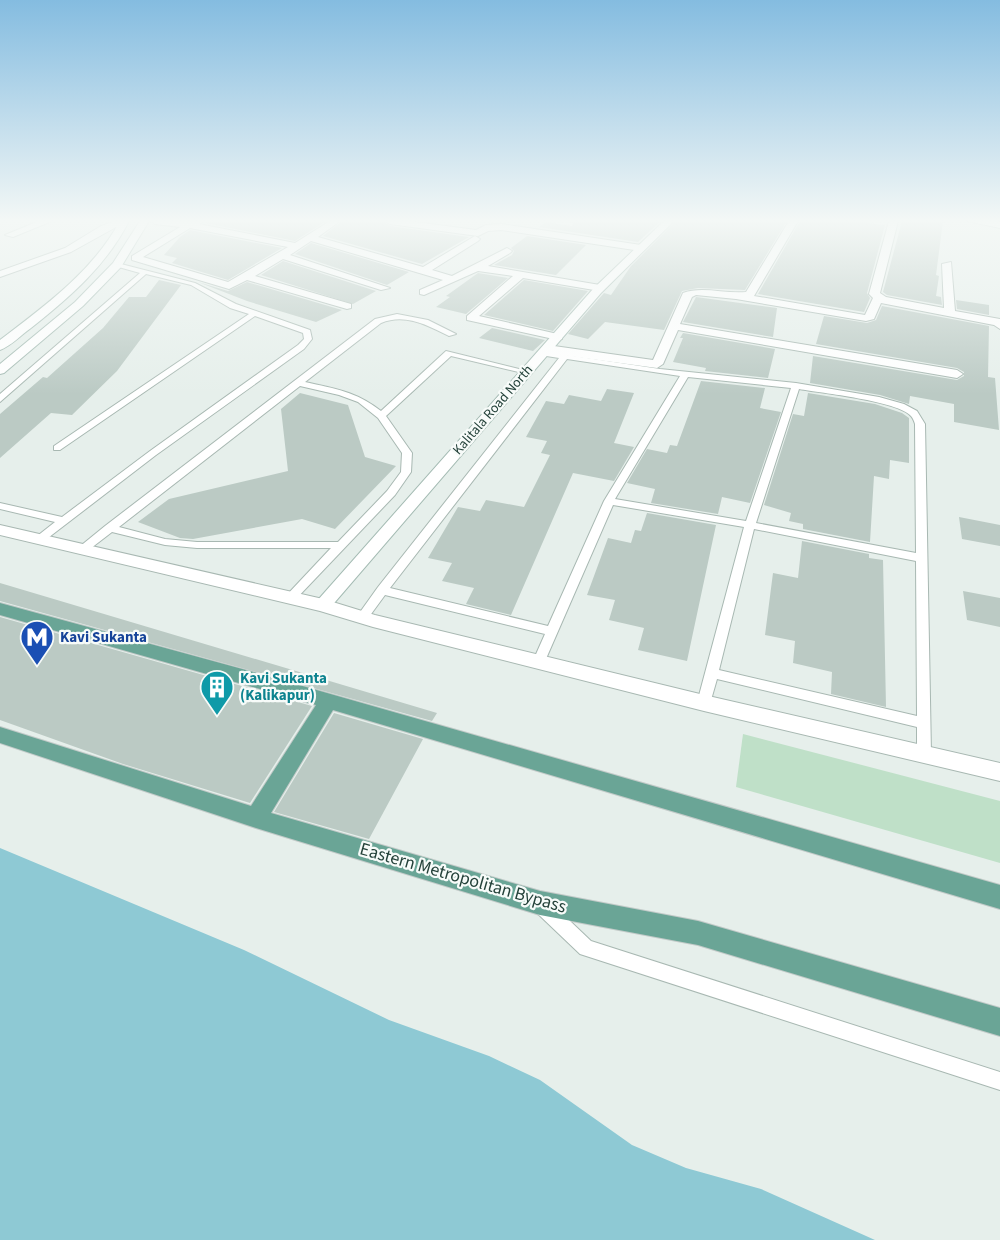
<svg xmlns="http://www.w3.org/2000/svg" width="1000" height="1240" viewBox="0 0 1000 1240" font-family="'Source Sans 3',sans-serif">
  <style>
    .green { fill: #bfe0c8 }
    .water { fill: #8ec9d4 }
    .building { fill: #bbcac4 }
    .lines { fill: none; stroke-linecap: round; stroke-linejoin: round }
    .lane-casing { stroke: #a8b8b2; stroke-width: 2 }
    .street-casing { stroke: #a8b8b2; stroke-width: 2 }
    .secondary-casing { stroke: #a4bbb3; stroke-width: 2 }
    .primary-casing { stroke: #c2cac8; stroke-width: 2 }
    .lane { fill: #fff; fill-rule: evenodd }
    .street { fill: #fff; fill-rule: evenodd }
    .secondary { fill: #fff; fill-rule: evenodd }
    .primary { fill: #6aa596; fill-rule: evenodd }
    .labels { text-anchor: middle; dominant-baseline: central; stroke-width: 4.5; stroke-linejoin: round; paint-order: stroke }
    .far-street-label { font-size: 14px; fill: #24423a; stroke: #f7fbf9 }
    .transit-label { font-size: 15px; font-weight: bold; fill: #164399; stroke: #f7fbf9; text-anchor: start }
    .culture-label { font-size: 15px; font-weight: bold; fill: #0d838f; stroke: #f7fbf9; text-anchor: start }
    .near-street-label { font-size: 18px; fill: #24423a; stroke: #f7fbf9 }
  </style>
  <rect width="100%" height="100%" fill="#e6efeb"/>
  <!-- green -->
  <path class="green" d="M 743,734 L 1000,801 L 1000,863 L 736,787 Z"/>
  <!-- water -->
  <path class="water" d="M 0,848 L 244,950 L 389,1020 L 489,1056 L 540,1080 L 632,1145 L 686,1168 L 761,1189 L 875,1240 L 0,1240 Z"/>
  <!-- building -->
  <path class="building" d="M 208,221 L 326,221 L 295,241 L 205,223 Z
    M 342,221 L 383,221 L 390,226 L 469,237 L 422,264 L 323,236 Z
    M 573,221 L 661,221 L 638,242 L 539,227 L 546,222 L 572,226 Z
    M 676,221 L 787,221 L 745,290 L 698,288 L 682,291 L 664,330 L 605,322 L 588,339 L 568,334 L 604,293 L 611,295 L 631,266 Z
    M 800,221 L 851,221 L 885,225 L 867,293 L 870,298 L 864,312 L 758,294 Z
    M 902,221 L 943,221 L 936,275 L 939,276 L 936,296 L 941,297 L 942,305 L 887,295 L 883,292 Z
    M 190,230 L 282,248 L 228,280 L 172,263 L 177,258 L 164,255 L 180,237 Z
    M 527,236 L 586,245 L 556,275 L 494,265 L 512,255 L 514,251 L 511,248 Z
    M 311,243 L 409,272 L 387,285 L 295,254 Z
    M 283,261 L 376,291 L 353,304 L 261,275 Z
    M 478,273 L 508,278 L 466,314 L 436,307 L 450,297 L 446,296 Z
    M 159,280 L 181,285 L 117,371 L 72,415 L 51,413 L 0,458 L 0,414 L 43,377 L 47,378 L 103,328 L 129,297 L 146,297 Z
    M 524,280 L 588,291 L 553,331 L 484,315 Z
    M 198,282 L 228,291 L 247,282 L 342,310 L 316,322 L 247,301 Z
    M 696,297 L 777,308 L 773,337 L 683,322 Z
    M 956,300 L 989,305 L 989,315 L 957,309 Z
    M 882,306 L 989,326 L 988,377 L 995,378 L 999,430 L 954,422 L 954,404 L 910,396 L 909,404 L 880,395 L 810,383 L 813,356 L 957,380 L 964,376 L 964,372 L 957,368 L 816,344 L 824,316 L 867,323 L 876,320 Z
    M 492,328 L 545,340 L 533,351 L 479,338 Z
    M 683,333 L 775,349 L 768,378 L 705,371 L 706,368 L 673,362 L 683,338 L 680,338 Z
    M 701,381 L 765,388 L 760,408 L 781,412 L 750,503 L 722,497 L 718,514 L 651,503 L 655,489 L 627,483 L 647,449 L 667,453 L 670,445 L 677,446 Z
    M 607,389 L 634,393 L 614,443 L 634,447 L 614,481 L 573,473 L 511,615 L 466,604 L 474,588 L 442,581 L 452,563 L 428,558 L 458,507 L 480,511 L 486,500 L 524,507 L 550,455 L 541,453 L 547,441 L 526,437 L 546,401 L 564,404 L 569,395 L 601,401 Z
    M 300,393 L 348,405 L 365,457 L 396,466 L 335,529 L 302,519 L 193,539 L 180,538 L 138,522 L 169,499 L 288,471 L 281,409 Z
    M 808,393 L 875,404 L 902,413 L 909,418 L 909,463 L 890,460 L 889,479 L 874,476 L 870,542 L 803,529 L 803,524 L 789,521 L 791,513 L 764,505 L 793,414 L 804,416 Z
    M 647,513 L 716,525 L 687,661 L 638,650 L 644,628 L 609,620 L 615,600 L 587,595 L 608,538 L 631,543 L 635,530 L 641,531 Z
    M 959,517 L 1000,525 L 1000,546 L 962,539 Z
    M 802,541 L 869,554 L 869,558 L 883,560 L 886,707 L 831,694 L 832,672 L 793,663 L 795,641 L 765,635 L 773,573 L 798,578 Z
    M 0,583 L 437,713 L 432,721 L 0,601 Z
    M 963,591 L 1000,598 L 1000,627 L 967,620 Z
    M 0,617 L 312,706 L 250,803 L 123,764 L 0,720 Z
    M 334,713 L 423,739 L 369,839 L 274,812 Z"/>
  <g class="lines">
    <defs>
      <path id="lane" d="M 117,263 L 195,283 L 236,304 L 310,330 L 312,339 L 304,349 L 156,455 L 44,541 L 36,541 L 35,539 L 36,537 L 55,522 L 0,509 L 0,503 L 62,517 L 150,451 L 298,345 L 304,339 L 303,333 L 255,316 L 60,450 L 54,450 L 54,446 L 249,314 L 230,308 L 191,285 L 146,274 L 0,402 L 0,394 L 140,273 L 115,266 L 115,264 Z
        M 397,314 L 428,320 L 456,334 L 449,336 C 427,325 405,313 381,323 L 305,382 C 336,389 355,391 381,411 L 446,351 L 531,372 L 527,374 L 451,356 L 386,416 L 412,453 L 411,472 L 395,495 L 294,601 L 286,601 L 284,598 L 331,548 L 197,548 L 165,545 L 112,532 L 86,552 L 78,552 L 77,550 L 78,548 L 105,526 L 375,319 ZM 300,386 L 339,395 L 358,402 L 378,418 L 402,453 L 401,472 L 387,491 L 338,542 L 197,542 L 165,539 L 119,527 Z
        M 540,351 L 660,369 L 796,383 L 879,397 L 904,404 L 917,411 L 925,424 L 931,754 L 929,758 L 924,760 L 919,758 L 917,754 L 917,727 L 717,679 L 709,707 L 704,708 L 699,707 L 697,703 L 744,527 L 613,505 L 545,661 L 543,664 L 535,664 L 533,661 L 545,634 L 385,595 L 366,621 L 358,621 L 356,618 L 358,615 L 378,587 L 559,358 L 540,355 ZM 567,359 L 680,376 L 604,501 L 548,626 L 390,588 ZM 688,377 L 791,388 L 746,521 L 615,499 ZM 799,389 C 821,393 898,401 911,416 C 913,418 914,421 915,424 L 916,553 L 756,523 ZM 754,529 L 916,561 L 917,716 L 719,670 Z
        M 543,899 L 549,901 L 591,941 L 1000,1072 L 1000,1090 L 580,954 L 537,913 L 535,907 L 537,901 Z"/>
      <path id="street" d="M 39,221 L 52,221 L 13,237 L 5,235 Z
        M 115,221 L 127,221 L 71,252 L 0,277 L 0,271 L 65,248 L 101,226 Z
        M 151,221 L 204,221 L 199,224 L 295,243 L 330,221 L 340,221 L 318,237 L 423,267 L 475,236 L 480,239 L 478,241 L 432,270 L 452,276 L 507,248 L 512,251 L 510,253 L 488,266 L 600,285 L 605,288 L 600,291 L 523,278 L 479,316 L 562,335 L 562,339 L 558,340 L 467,320 L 467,316 L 513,276 L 478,271 L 424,295 L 420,294 L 420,290 L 443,280 L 311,241 L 290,255 L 390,288 L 381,290 L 283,259 L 255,276 L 351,304 L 351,308 L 347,309 L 247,280 L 229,289 L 132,260 L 132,256 L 180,227 L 155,224 ZM 190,228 L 288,247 L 228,282 L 143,257 Z
        M 385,221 L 408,221 L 476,230 L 486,225 L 501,224 L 641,245 L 646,248 L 641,251 L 501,230 L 488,231 L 478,236 L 390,224 Z
        M 789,221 L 798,221 L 754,296 L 865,315 L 873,298 L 869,294 L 889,221 L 898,221 L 880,293 L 886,297 L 944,308 L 942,264 L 951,262 L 955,311 L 1000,319 L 1000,329 L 994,325 L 881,303 L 874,319 L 866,321 L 736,299 L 696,295 L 692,297 L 680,324 L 957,370 L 963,374 L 957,378 L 678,330 L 663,364 L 657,368 L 547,353 L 541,349 L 547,345 L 653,360 L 683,293 C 702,286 725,294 746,292 Z
        M 967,221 L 1000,222 L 1000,228 Z
        M 0,525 L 323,599 L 375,615 L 704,695 L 1000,763 L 1000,781 L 704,711 L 373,627 L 320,611 L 0,535 Z"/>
      <path id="secondary" d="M 120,221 L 129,221 C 106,266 70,297 31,328 C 21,335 11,346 0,350 L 0,340 C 46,305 92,272 120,221 Z
        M 140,221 L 149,221 L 121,267 L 83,306 L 4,373 L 0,374 L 0,364 L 75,302 L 113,263 Z
        M 664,221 L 674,221 L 601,293 L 329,609 L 317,609 L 314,605 L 317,601 L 593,289 Z"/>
      <path id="primary" d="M 0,603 L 264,675 L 1000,885 L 1000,909 L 333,710 L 271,813 L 540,891 L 698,921 L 1000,1008 L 1000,1036 L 698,945 L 540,915 L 256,828 L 0,743 L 0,727 L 251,806 L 316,705 L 0,615 Z"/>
    </defs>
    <!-- lane casing -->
    <use href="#lane" class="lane-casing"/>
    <!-- street casing -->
    <use href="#street" class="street-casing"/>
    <!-- secondary casing -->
    <use href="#secondary" class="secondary-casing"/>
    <!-- primary casing -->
    <use href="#primary" class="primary-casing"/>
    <!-- lane -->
    <use href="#lane" class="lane"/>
    <!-- street -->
    <use href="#street" class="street"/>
    <!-- secondary -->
    <use href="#secondary" class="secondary"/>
    <!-- primary -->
    <use href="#primary" class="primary"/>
  </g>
  <!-- sky -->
  <linearGradient id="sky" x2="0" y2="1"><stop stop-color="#84bce0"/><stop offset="0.56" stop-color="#f4f8f6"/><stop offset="1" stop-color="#f4f8f6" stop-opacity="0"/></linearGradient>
  <rect width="1000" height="394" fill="url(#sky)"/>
  <!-- icons -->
  <defs>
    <symbol id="metro-pin" viewBox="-11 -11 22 30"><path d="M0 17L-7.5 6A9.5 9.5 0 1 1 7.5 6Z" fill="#1a4fb4" stroke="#f7fbf9"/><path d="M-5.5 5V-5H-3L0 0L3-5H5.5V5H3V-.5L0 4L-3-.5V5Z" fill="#fff"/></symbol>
    <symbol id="building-pin" viewBox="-11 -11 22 30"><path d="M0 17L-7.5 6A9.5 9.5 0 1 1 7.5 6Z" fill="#0f9aa8" stroke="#f7fbf9"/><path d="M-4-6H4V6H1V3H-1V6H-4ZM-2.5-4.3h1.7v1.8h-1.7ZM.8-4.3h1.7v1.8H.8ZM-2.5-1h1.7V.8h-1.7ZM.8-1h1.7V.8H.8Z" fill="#fff"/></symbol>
  </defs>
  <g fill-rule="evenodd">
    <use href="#metro-pin" x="18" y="618" width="38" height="52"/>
    <use href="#building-pin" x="198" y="668" width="38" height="52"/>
  </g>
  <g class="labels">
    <!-- far-street labels -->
    <g class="far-street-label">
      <text transform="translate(493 410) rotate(-49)">Kalitala Road North</text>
    </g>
    <!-- transit labels -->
    <g class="transit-label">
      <text x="60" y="637">Kavi Sukanta</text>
    </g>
    <!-- culture labels -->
    <g class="culture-label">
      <text x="240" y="678">Kavi Sukanta<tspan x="240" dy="17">(Kalikapur)</tspan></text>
    </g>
    <!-- near-street labels -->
    <g class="near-street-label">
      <text transform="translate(463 878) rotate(16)">Eastern Metropolitan Bypass</text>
    </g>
  </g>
</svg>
